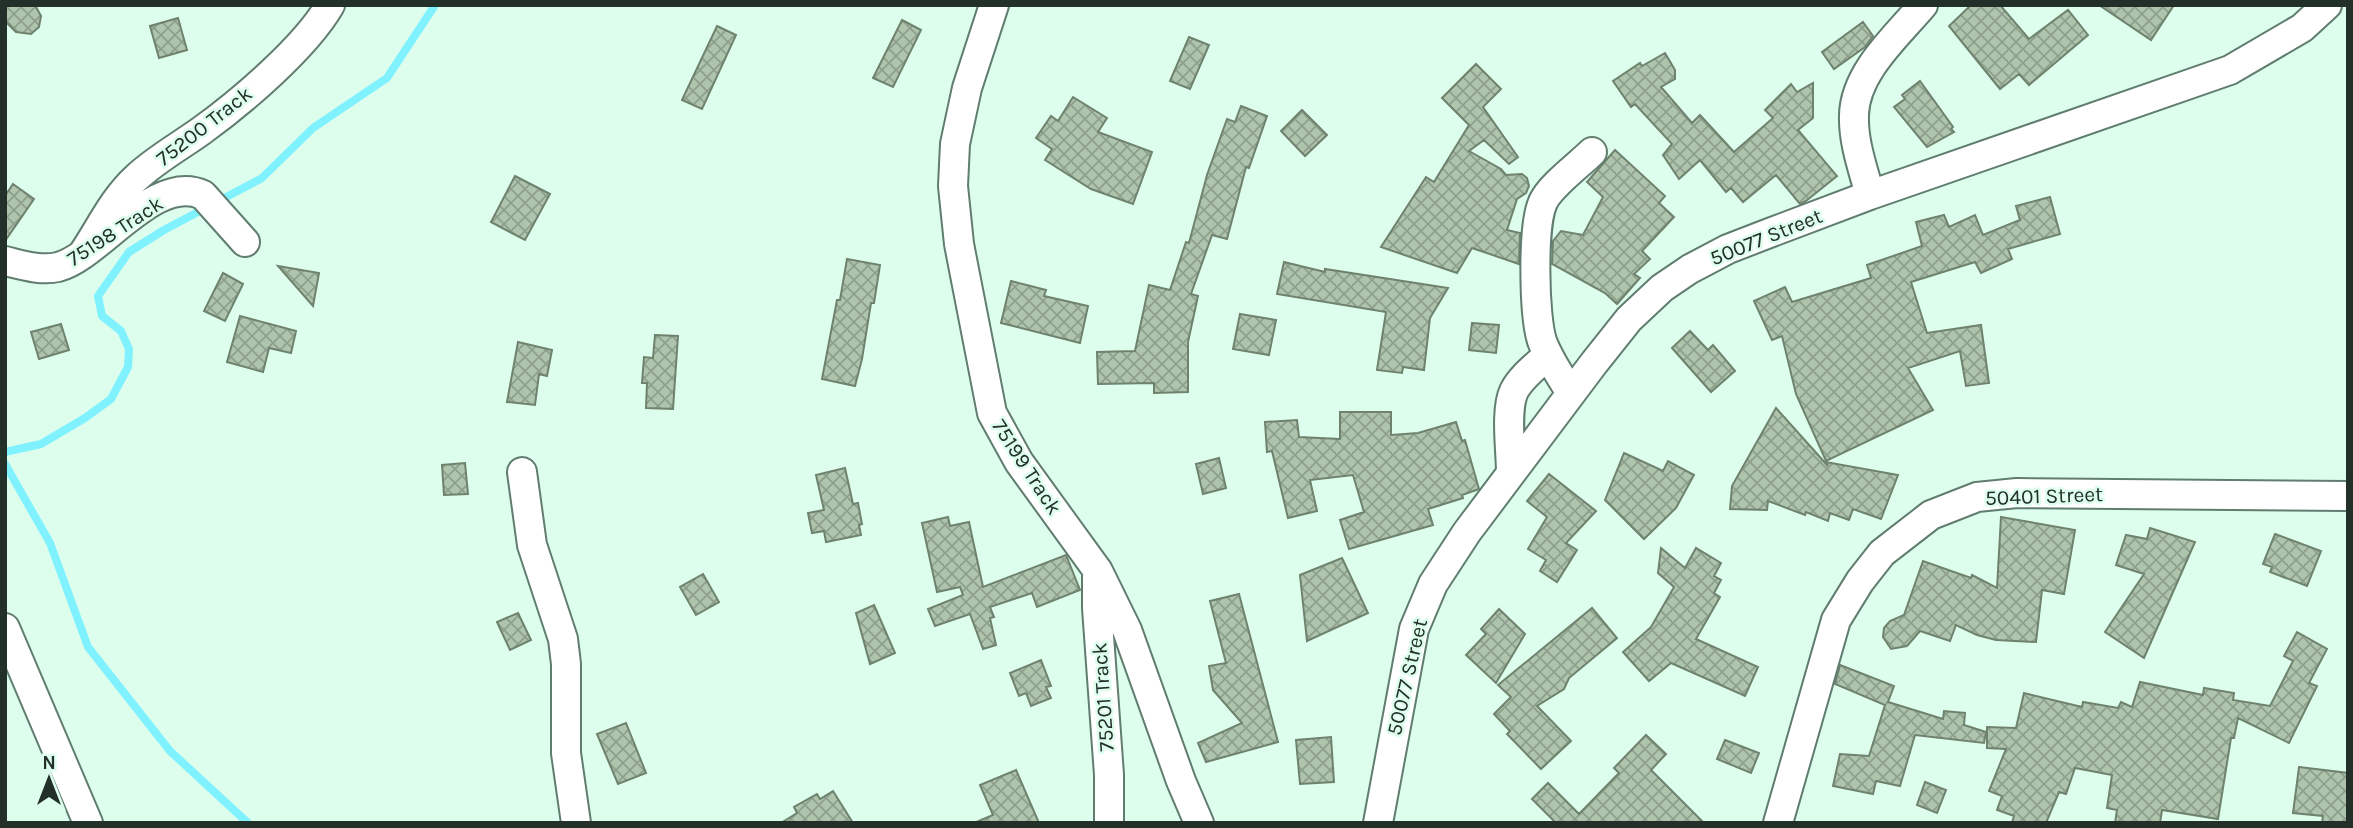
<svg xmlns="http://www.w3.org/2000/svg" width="2353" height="828" viewBox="0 0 2353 828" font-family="Karla,sans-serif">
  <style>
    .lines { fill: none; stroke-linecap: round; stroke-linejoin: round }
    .stream { stroke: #80f1fe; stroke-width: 8 }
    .building { fill: url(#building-cross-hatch); stroke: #6e826d; stroke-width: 2 }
    .minor-casing { stroke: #607d6f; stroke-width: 32 }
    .minor { stroke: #fff; stroke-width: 28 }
    .labels { text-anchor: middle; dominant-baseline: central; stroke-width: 5; stroke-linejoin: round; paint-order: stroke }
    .street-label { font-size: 21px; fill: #232f29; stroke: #ddfeed }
  </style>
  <defs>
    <pattern id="building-cross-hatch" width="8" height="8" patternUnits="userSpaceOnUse" patternTransform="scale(1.75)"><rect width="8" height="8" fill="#afc4ad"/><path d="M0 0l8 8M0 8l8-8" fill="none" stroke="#8ea08d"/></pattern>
  </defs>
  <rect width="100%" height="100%" fill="#ddfeed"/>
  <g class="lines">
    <!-- stream -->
    <path class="stream" d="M 5,452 L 41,444 L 85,418 L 111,399 L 128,367 L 129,349 L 121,331 L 102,316 L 98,296 L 129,252 L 164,230 L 262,178 L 313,128 L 387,78 L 435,5
      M 5,464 L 50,543 L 88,647 L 170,751 L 248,823"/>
  </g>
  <!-- building -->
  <path class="building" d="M 5,5 L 35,5 L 41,16 L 39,27 L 31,34 L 16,32 L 5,21 Z
    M 1971,5 L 2000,5 L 2029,39 L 2068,10 L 2088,35 L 2029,85 L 2019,74 L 2000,89 L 1949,26 Z
    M 2099,5 L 2174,5 L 2151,40 Z
    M 178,18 L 187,50 L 159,58 L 150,26 Z
    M 902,20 L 921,30 L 893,87 L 873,78 Z
    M 1863,22 L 1873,36 L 1865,47 L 1834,69 L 1822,52 Z
    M 717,26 L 736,35 L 702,109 L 682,100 Z
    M 1189,37 L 1209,45 L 1190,89 L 1170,81 Z
    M 1665,53 L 1675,70 L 1675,79 L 1661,87 L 1692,123 L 1700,115 L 1734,152 L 1773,118 L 1765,110 L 1791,84 L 1797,92 L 1813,83 L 1813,118 L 1798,130 L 1837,176 L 1806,201 L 1800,204 L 1776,175 L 1743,202 L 1731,188 L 1726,192 L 1700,160 L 1679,179 L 1663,155 L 1672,144 L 1635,104 L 1631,107 L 1613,81 L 1640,63 L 1642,66 Z
    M 1476,64 L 1501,89 L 1483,107 L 1518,157 L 1509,164 L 1484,140 L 1469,151 L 1501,169 L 1506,175 L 1522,174 L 1527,178 L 1529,186 L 1526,193 L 1517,199 L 1507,230 L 1520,233 L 1519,264 L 1472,248 L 1457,273 L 1381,247 L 1426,177 L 1434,182 L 1469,125 L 1442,98 Z
    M 1920,81 L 1953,127 L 1951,129 L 1954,132 L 1927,147 L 1894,107 L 1905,99 L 1902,95 Z
    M 1073,97 L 1107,118 L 1098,132 L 1152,152 L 1133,204 L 1091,189 L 1045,160 L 1052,149 L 1036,138 L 1051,116 L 1058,121 Z
    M 1241,106 L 1267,116 L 1249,168 L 1246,167 L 1227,239 L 1212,235 L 1191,294 L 1198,296 L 1188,342 L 1188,392 L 1154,393 L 1154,383 L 1098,384 L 1097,352 L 1135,351 L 1149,285 L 1170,290 L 1186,242 L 1189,243 L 1207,175 L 1227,119 L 1235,122 Z
    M 1302,110 L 1327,135 L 1305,156 L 1281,131 Z
    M 1615,150 L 1665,196 L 1659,203 L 1674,217 L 1642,251 L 1650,259 L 1634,274 L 1640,278 L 1617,304 L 1605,293 L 1552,264 L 1553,241 L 1561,231 L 1583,235 L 1603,197 L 1587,182 Z
    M 515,176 L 550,194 L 525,240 L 491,222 Z
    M 13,184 L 34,199 L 5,241 L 5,196 Z
    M 2050,197 L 2060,234 L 2008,249 L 2012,259 L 1981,273 L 1975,262 L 1911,282 L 1927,333 L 1981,325 L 1989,383 L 1966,386 L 1960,351 L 1908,368 L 1933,410 L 1826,461 L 1796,394 L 1782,336 L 1772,340 L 1754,301 L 1785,287 L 1792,302 L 1871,278 L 1867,265 L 1922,246 L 1916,222 L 1944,215 L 1949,227 L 1975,215 L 1983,235 L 2020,220 L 2016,206 Z
    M 847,259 L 880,265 L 874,303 L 871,303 L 862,359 L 855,386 L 822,379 L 837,300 L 840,300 Z
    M 1284,262 L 1325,272 L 1325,269 L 1448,288 L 1430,318 L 1424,370 L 1403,367 L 1402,373 L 1377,370 L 1386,312 L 1277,294 Z
    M 278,266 L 319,273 L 313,306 Z
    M 223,273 L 243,284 L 225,321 L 204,311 Z
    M 1011,281 L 1046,290 L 1044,296 L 1088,306 L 1080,343 L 1001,323 Z
    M 1240,314 L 1276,320 L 1269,355 L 1233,349 Z
    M 240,316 L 296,331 L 291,353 L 269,348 L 263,372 L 227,362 Z
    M 1472,323 L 1499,325 L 1496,353 L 1469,350 Z
    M 61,324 L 69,350 L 39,359 L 31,332 Z
    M 1690,331 L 1708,350 L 1713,345 L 1735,371 L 1711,392 L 1672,348 Z
    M 655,335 L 678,336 L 673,409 L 646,408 L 647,383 L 642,383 L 644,357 L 653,358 Z
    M 518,342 L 552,350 L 547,376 L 539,374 L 535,405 L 507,402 Z
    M 1776,408 L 1828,466 L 1826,462 L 1898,475 L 1881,519 L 1853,509 L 1849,520 L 1830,513 L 1828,521 L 1806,512 L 1805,515 L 1768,501 L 1767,510 L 1730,509 L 1732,486 Z
    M 1340,412 L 1391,412 L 1391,435 L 1418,433 L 1456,422 L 1462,441 L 1465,440 L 1479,489 L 1462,495 L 1463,498 L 1428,509 L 1433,525 L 1349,549 L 1340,520 L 1364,512 L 1353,475 L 1310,480 L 1317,511 L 1288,518 L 1272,451 L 1267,452 L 1265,422 L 1297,420 L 1299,437 L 1340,439 Z
    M 1624,453 L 1663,471 L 1668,461 L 1694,475 L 1676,508 L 1644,539 L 1605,500 Z
    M 1219,458 L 1226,488 L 1203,494 L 1196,464 Z
    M 465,463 L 468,494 L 444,495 L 442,465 Z
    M 845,468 L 853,504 L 858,503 L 862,524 L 859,525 L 861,535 L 826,542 L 824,531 L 812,533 L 808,513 L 824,510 L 816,475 Z
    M 1549,474 L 1596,511 L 1566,543 L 1577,550 L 1557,582 L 1540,571 L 1546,560 L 1528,549 L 1547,517 L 1527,501 Z
    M 948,517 L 950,526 L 969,522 L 983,587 L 1066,555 L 1080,590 L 1037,607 L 1032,593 L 990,607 L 994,617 L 990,618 L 996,645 L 983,649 L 970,614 L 935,626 L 928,609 L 963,595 L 960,587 L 937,592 L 922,523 Z
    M 2001,517 L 2075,530 L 2064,594 L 2042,590 L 2036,642 L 1996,640 L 1977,635 L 1956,625 L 1950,641 L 1920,631 L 1907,646 L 1891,649 L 1883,637 L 1884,628 L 1890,621 L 1904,615 L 1923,561 L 1971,578 L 1972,575 L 1997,588 Z
    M 2150,528 L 2195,542 L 2144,658 L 2105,632 L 2144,574 L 2116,565 L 2126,535 L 2147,539 Z
    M 2275,534 L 2321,551 L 2307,586 L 2270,572 L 2272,567 L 2263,564 Z
    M 1661,548 L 1685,568 L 1696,548 L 1721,563 L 1714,576 L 1721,580 L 1714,593 L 1720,597 L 1696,639 L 1758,667 L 1745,696 L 1671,663 L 1649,681 L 1623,652 L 1651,627 L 1674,587 L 1658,573 Z
    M 1342,558 L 1368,613 L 1307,641 L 1300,575 Z
    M 703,574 L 719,602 L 696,615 L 680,587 Z
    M 1239,594 L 1278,742 L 1206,762 L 1198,743 L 1242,723 L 1213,690 L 1209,666 L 1226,663 L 1210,601 Z
    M 874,605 L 895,653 L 870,664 L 856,613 Z
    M 1592,608 L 1617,638 L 1569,678 L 1564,689 L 1537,706 L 1571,741 L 1541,769 L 1507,734 L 1510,731 L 1494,714 L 1511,697 L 1498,685 Z
    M 1499,609 L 1525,634 L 1496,683 L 1466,655 L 1486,634 L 1481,629 Z
    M 518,613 L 531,640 L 510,650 L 497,622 Z
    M 2297,632 L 2327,649 L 2309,683 L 2317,686 L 2289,743 L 2238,718 L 2234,738 L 2231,738 L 2218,819 L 2162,810 L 2160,823 L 2115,823 L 2117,810 L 2107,808 L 2112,775 L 2075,768 L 2066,794 L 2059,792 L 2046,823 L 2012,823 L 2014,816 L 1997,810 L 2002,796 L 1989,791 L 2006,749 L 1987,748 L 1987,727 L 2016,728 L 2024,693 L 2082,707 L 2083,702 L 2118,708 L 2121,702 L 2132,707 L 2140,682 L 2203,695 L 2204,688 L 2234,693 L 2233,700 L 2270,706 L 2293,661 L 2284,656 Z
    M 1041,660 L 1051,686 L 1046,687 L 1051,698 L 1031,706 L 1026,693 L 1019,696 L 1010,673 Z
    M 1840,665 L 1894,686 L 1888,702 L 1943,719 L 1944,711 L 1965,713 L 1964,725 L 1986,732 L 1984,743 L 1915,735 L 1900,786 L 1876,781 L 1873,794 L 1833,786 L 1840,754 L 1869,756 L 1885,705 L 1835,684 Z
    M 626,723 L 646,773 L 618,784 L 597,734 Z
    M 1646,735 L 1666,754 L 1651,770 L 1704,823 L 1556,823 L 1532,799 L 1548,783 L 1579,814 L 1619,773 L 1614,768 Z
    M 1331,737 L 1334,782 L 1300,784 L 1296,740 Z
    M 1725,740 L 1759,753 L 1751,773 L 1717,759 Z
    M 2299,767 L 2348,773 L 2348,823 L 2322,823 L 2323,816 L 2293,813 Z
    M 1016,770 L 1039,823 L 974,823 L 993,815 L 980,785 Z
    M 1925,782 L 1946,790 L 1937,813 L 1917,805 Z
    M 833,791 L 853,823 L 781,823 L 797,813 L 794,807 L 817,794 L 820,799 Z"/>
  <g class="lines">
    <defs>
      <path id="minor" d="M 994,5 L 967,88 L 955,144 L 953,186 L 959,244 L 992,413 L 1019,462 L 1098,571 L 1127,630 L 1181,781 L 1199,823
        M 1870,195 C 1863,169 1853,142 1854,115 C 1855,72 1897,36 1923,5
        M 84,252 C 100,228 114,198 136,178 C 155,160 180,146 201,131 C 241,102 305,48 330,5
        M 5,261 C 22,265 41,271 58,267 C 100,256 155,172 203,195 L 245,242
        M 1571,393 C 1561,377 1549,360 1542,341 C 1534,316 1532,226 1543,202 C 1550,186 1579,165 1592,152
        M 522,472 L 532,545 L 563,639 L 566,664 L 566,753 L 576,823
        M 1511,473 C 1511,451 1505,410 1514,391 C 1521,377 1536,366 1548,355
        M 1097,577 L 1097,608 L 1109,775 L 1109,823
        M 5,628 L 88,823
        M 1378,823 L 1414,629 L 1433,584 L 1467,532 L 1594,363 L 1629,319 L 1662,288 L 1690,269 L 1728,249 L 1772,232 L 1870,195 L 2230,70 L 2302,28 L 2327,5
        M 1778,823 L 1836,620 L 1860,581 L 1882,553 L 1931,515 L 1977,497 L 2017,493 L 2348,496"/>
    </defs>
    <!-- minor casing -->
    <use href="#minor" class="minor-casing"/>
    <!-- minor -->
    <use href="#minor" class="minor"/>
  </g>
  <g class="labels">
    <!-- street labels -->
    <g class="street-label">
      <text transform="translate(204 126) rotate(-38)">75200 Track</text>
      <text transform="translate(115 231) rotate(-33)">75198 Track</text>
      <text transform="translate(1766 237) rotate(-22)">50077 Street</text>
      <text transform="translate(1027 467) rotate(57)">75199 Track</text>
      <text transform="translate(2044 496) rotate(-2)">50401 Street</text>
      <text transform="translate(1407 677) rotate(-77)">50077 Street</text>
      <text transform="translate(1103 697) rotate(-94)">75201 Track</text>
    </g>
  </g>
  <!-- border -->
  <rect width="2353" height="828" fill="none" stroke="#232f29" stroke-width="14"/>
  <!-- north arrow -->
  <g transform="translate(49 779)" stroke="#ddfeed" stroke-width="5" paint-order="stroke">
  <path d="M0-5L12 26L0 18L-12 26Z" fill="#232f29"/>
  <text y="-10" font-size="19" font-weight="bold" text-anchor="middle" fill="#232f29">N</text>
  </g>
</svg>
